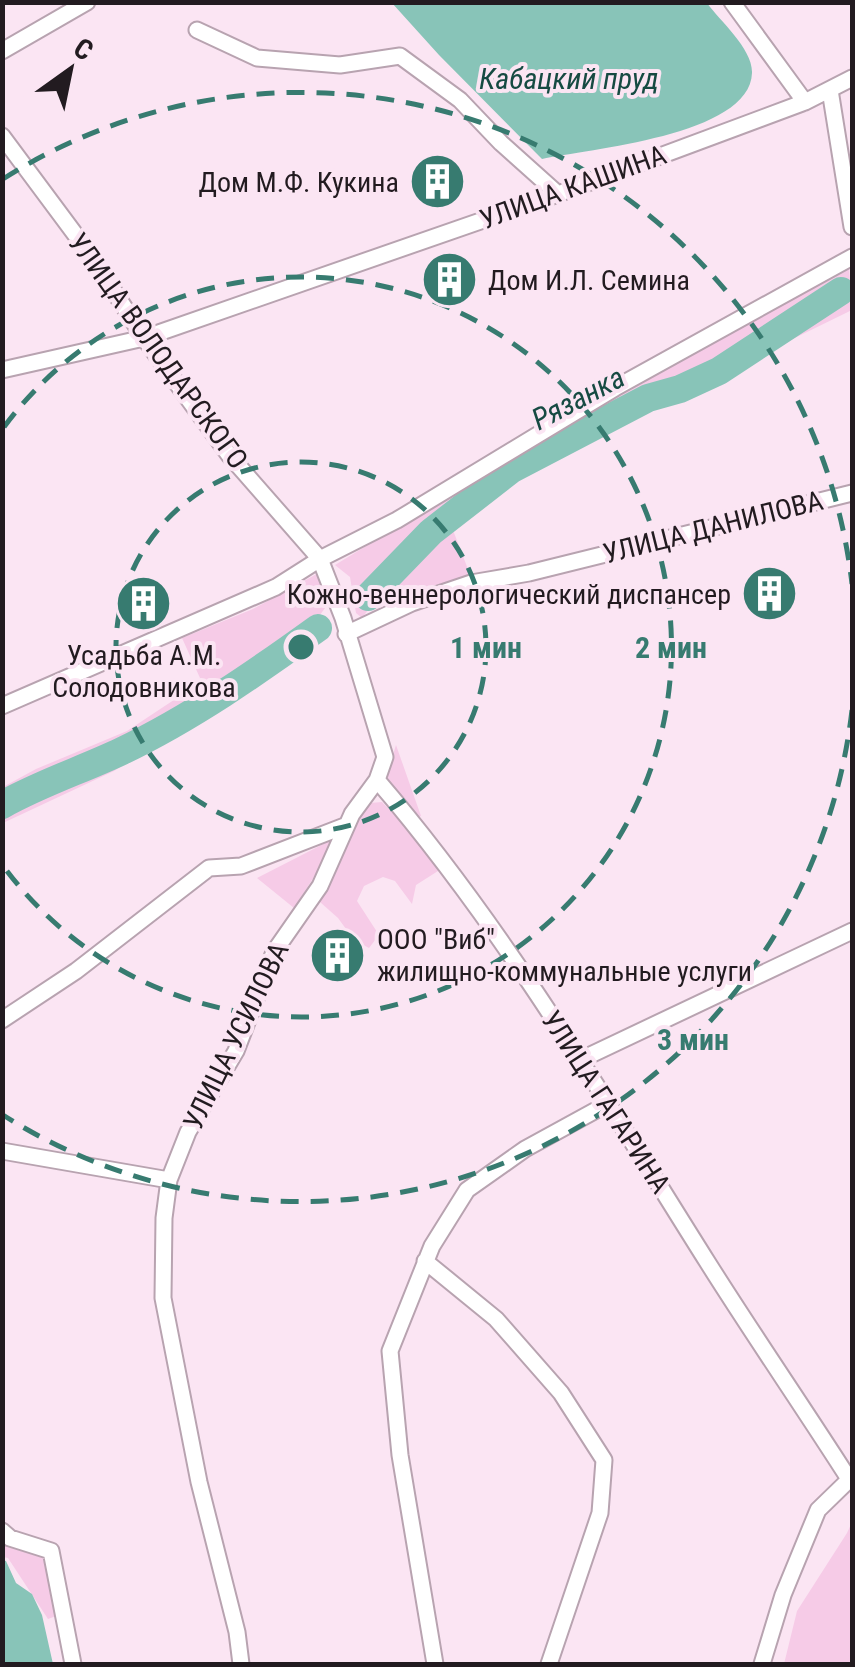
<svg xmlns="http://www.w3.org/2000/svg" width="855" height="1667" viewBox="0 0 855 1667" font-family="'Roboto Condensed',sans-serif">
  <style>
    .green { fill: #f6cbe7 }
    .water { fill: #88c4b8 }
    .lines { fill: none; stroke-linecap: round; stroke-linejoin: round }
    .river { stroke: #88c4b8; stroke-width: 28 }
    .minor-casing { stroke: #b8a3b0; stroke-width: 19 }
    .minor { stroke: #fff; stroke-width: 15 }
    .ring { fill: none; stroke: #377b70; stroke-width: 5; stroke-dasharray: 18 12 }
    .labels { text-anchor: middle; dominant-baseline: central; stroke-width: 8; stroke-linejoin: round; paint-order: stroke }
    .poi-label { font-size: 28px; fill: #221b20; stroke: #fbe5f3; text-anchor: end }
    .street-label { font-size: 28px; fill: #221b20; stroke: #fbe5f3 }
    .water-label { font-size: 30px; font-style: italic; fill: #164a42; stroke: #fbe5f3 }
    .centre { fill: #377b70; stroke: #fbe5f3; stroke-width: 5 }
    .ring-label { font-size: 30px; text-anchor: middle; font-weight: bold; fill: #377b70; stroke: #fbe5f3; stroke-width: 8; stroke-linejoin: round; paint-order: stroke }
  </style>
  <rect width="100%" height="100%" fill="#fbe5f3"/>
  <!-- green -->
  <path class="green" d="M 849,267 L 852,310 L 651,408 L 611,419 L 572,438 L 572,445 L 455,517 L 451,525 L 471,577 L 430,588 L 399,604 L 368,610 L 362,618 L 356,613 L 350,577 L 335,565 L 525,449 Z
    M 322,571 L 328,604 L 311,627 L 290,639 L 235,681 L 189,704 L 171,735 L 114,771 L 3,823 L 3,787 L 36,769 L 127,731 L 195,686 L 200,678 L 182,638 L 253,609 Z
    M 396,745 L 421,816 L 416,818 L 386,778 Z
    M 382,802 L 438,862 L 438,871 L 416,885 L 412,904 L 395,881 L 383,877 L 364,886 L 357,901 L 379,935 L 369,948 L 354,940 L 338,918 L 320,902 L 364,810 L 370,803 Z
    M 341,835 L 294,908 L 257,878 Z
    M 852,1511 L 852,1664 L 784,1664 L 797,1611 L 847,1533 L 852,1522 Z
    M 3,1545 L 43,1558 L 56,1616 L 48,1619 L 8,1558 L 3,1557 Z"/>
  <!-- water -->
  <path class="water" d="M 392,3 L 707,3 C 720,21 753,49 752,73 C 750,136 587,149 542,159 L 439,55 Z
    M 2,1560 L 6,1561 L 16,1583 L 32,1594 L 42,1615 L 53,1664 L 3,1664 Z"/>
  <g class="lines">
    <!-- river -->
    <path class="river" d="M 368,597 L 431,532 L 512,469 L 648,398 L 680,389 L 719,371 L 841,291
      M 2,805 C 41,783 82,770 122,751 C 191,718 257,672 318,628"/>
    <defs>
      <path id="minor" d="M 732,2 L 805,102
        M 197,30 L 257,58 L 340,65 L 400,56 L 460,100 L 501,143 L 558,194
        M 2,51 L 87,2
        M 830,90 L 852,227
        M 2,136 L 92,257 L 144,338 L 229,455 L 320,559 L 343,618 L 385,757 L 377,780 C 504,928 604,1098 708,1263 C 754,1336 803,1407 849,1479
        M 2,370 L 144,338 L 558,194 L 805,102 L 852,78
        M 346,634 L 412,603 L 471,583 L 529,573 L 852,493
        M 2,706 L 276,587 L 320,559 L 397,520 L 615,388 L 852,257
        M 2,1020 L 76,971 L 209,868 L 241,866 L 347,825
        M 582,1059 L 852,931
        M 2,1151 L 169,1180
        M 425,1261 L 496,1319 L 561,1393 L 604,1460 L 600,1513 L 549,1664
        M 2,1531 L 10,1538 L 51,1551 L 73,1664
        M 241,1664 L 237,1632 L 199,1482 L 163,1298 L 164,1218 L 169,1180 L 188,1132 L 236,1051 L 274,952 L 320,886 L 352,814 L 377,780
        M 435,1664 L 400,1455 L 390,1351 L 432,1246 L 467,1190 L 525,1149 L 609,1103
        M 762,1664 L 783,1595 L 818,1510 L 852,1477"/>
    </defs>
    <!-- minor casing -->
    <use href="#minor" class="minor-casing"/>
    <!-- minor -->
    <use href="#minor" class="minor"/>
  </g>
  <!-- distance rings -->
  <g class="ring">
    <circle cx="301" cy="647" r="185"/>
    <path d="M4 427A370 370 0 1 1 4 867"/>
    <path d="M852 710A555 555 0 0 1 3 1115M3 179A555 555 0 0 1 852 584"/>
  </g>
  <!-- icons -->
  <defs>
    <symbol id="building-disc" viewBox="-11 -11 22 22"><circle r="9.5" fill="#377b70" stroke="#fbe5f3"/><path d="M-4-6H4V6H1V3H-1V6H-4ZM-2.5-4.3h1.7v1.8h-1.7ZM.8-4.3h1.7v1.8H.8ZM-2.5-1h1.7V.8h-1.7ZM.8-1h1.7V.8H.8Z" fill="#fff"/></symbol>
  </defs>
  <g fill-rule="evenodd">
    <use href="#building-disc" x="406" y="150" width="63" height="63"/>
    <use href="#building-disc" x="418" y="248" width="63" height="63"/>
    <use href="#building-disc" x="738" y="562" width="63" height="63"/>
    <use href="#building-disc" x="112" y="572" width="63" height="63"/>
    <use href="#building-disc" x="306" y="924" width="63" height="63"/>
  </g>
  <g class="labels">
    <!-- poi labels -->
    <g class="poi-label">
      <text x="399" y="182">Дом М.Ф. Кукина</text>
      <text x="488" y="280" text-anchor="start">Дом И.Л. Семина</text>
      <text x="731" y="594">Кожно-веннерологический диспансер</text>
      <text x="144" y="655" text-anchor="middle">Усадьба А.М.<tspan x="144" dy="32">Солодовникова</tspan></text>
      <text x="377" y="939" text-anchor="start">ООО "Виб"<tspan x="377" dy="32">жилищно-коммунальные услуги</tspan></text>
    </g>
    <!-- street labels -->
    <g class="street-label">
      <text transform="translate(573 187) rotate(-20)">УЛИЦА КАШИНА</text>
      <text transform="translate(158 351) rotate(54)">УЛИЦА ВОЛОДАРСКОГО</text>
      <text transform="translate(713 527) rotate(-14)">УЛИЦА ДАНИЛОВА</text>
      <text transform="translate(236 1036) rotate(-64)">УЛИЦА УСИЛОВА</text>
      <text transform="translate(606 1102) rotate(57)">УЛИЦА ГАГАРИНА</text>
    </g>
    <!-- water labels -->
    <g class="water-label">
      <text x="569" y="78">Кабацкий пруд</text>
      <text transform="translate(578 398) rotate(-28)">Рязанка</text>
    </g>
  </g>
  <circle cx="301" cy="647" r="15" class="centre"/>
  <g class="ring-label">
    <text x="486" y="658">1 мин</text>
    <text x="671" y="658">2 мин</text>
    <text x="693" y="1050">3 мин</text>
  </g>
  <!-- border -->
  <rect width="855" height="1667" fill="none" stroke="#221b20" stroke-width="10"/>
  <!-- north arrow -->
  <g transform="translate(70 70) rotate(33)" stroke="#fbe5f3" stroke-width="8" paint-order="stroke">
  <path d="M0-8L18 38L0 25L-18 38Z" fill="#221b20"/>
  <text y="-15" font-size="28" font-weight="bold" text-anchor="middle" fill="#221b20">С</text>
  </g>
</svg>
